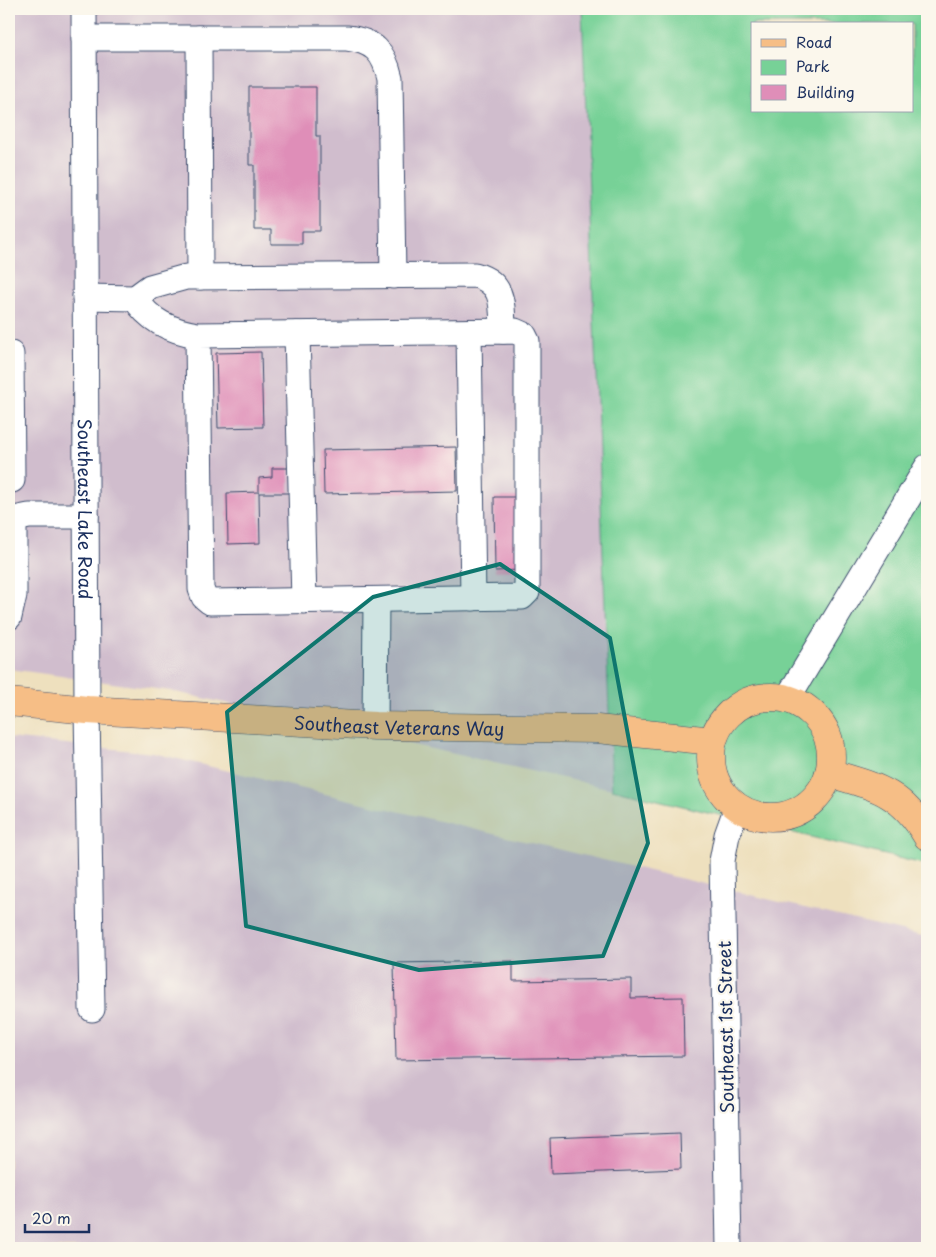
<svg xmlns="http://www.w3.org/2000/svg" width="936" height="1257" viewBox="0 0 936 1257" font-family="'Playpen Sans',sans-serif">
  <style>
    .industrial { fill: #d0bdcd }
    .green { fill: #77d197; stroke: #49807a; fill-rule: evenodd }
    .building { fill: #df8eb8 }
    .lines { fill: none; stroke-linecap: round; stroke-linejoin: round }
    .minor-casing { stroke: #3b4a6c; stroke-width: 27 }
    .major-casing { stroke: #3b4a6c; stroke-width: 29 }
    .minor { stroke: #fff; stroke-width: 25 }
    .major { stroke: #f6be86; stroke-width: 28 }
    .marked { fill: #0f766e; fill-opacity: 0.2; stroke: #0f766e; stroke-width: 4; stroke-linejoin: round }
    .labels { text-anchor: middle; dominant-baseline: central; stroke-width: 4.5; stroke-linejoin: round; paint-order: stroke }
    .street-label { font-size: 18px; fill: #1b2f5e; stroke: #fbf7ec }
  </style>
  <rect width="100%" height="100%" fill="#fbf7ec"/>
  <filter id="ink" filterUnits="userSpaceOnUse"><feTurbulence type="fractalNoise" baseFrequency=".02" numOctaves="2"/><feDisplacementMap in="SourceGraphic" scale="10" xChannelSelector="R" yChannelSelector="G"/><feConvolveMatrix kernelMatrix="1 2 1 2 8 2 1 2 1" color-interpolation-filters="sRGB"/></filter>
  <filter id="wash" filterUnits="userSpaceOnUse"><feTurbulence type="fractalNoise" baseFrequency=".0096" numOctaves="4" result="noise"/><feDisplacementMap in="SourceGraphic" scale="20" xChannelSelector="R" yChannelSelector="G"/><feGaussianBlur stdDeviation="1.12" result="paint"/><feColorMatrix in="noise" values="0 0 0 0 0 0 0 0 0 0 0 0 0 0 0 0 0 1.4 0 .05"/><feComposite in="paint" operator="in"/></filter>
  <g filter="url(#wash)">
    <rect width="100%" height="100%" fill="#eee0be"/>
    <!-- industrial -->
    <path class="industrial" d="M 9,9 L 582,9 L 612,789 L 171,691 L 9,669 Z
      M 9,738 L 153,753 L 927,937 L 927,1248 L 9,1248 Z"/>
    <!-- green -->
    <path class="green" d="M 582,9 L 927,9 L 927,865 L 612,789 ZM 752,24 L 912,24 L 912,111 L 752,111 Z"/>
    <g id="blocks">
      <!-- building -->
      <path class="building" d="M 249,87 L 316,87 L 316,136 L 320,136 L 320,231 L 302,231 L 302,244 L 271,244 L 271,230 L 254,230 L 254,165 L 249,165 Z
        M 9,222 L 12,222 L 12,272 L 9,272 Z
        M 261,352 L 263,427 L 218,428 L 216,353 Z
        M 456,447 L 457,491 L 324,494 L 323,450 Z
        M 272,468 L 289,468 L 289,493 L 259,493 L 260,543 L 228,544 L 227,493 L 259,492 L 259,478 L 272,477 Z
        M 494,497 L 520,497 L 522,570 L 495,571 Z
        M 513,961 L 513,981 L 631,979 L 631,998 L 683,997 L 684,1056 L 396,1060 L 394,963 Z
        M 680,1133 L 681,1169 L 551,1174 L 550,1138 Z
        M 369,1244 L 369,1248 L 261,1248 L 261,1247 Z"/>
    </g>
  </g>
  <g filter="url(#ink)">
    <use href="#blocks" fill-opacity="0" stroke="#3b4a6c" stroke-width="1"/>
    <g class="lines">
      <defs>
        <g id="minor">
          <path id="s1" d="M 84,9 L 87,710 L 92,1009"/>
          <path d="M 84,38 L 347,38 C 374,41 384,52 390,78 L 393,276"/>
          <path d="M 199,38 L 200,277"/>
          <path d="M 85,297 L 135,298 L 150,287 L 186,277 L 475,275 C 505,283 502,306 503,331"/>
          <path d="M 135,298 C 149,321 171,331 198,335 L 515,331 L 524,335 L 527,341 L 527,592 L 522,597 L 210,602 L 204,597 L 201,589 L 198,335"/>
          <path d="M 469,332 L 473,598"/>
          <path d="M 297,334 L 304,601"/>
          <path d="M 11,354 L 12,480"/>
          <path d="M 9,617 L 14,595 L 14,519 L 29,516 L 86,516"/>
          <path d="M 787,699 L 927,467"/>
          <path d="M 375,726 L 376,600"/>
          <path d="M 729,1248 L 722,861 L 727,835 L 737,807"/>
        </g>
        <g id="major">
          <circle cx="771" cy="757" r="60"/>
          <path id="s2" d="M 9,702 L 87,710 L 375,726 L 597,729 L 713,741"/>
          <path d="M 829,773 C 876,787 901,791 927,836"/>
        </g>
      </defs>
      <!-- minor casing -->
      <use href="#minor" class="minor-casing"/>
      <!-- major casing -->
      <use href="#major" class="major-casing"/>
      <!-- minor -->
      <use href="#minor" class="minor"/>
      <!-- major -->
      <use href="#major" class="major"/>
    </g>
  </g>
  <!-- marked area -->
  <path class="marked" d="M 500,564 L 610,638 L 648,843 L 603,956 L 419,970 L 246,926 L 227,712 L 373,597 Z"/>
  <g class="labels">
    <!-- street labels -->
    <g class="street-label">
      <text stroke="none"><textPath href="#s1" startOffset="500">Southeast Lake Road</textPath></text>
      <text stroke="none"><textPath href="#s2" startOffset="391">Southeast Veterans Way</textPath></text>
      <text transform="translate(725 1027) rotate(-91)">Southeast 1st Street</text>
    </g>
  </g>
  <!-- margin -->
  <rect width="936" height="1257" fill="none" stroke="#fbf7ec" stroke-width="30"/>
  <!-- legend -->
  <rect x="751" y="22" width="162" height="90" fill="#fbf7ec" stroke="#a1a7b3"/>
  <rect x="761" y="39" width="25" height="8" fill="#f6be86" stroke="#a1a7b3"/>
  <text x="796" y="48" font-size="15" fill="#1b2f5e">Road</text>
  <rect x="761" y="60" width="25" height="15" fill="#77d197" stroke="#a1a7b3"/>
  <text x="796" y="72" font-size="15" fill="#1b2f5e">Park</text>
  <rect x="761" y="85" width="25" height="15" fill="#df8eb8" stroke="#a1a7b3"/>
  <text x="796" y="98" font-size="15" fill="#1b2f5e">Building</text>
  <!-- scale -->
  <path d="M25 1224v8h64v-8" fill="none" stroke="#1b2f5e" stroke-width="2.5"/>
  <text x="32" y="1224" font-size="15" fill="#1b2f5e" stroke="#fbf7ec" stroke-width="4" paint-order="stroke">20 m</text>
</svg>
